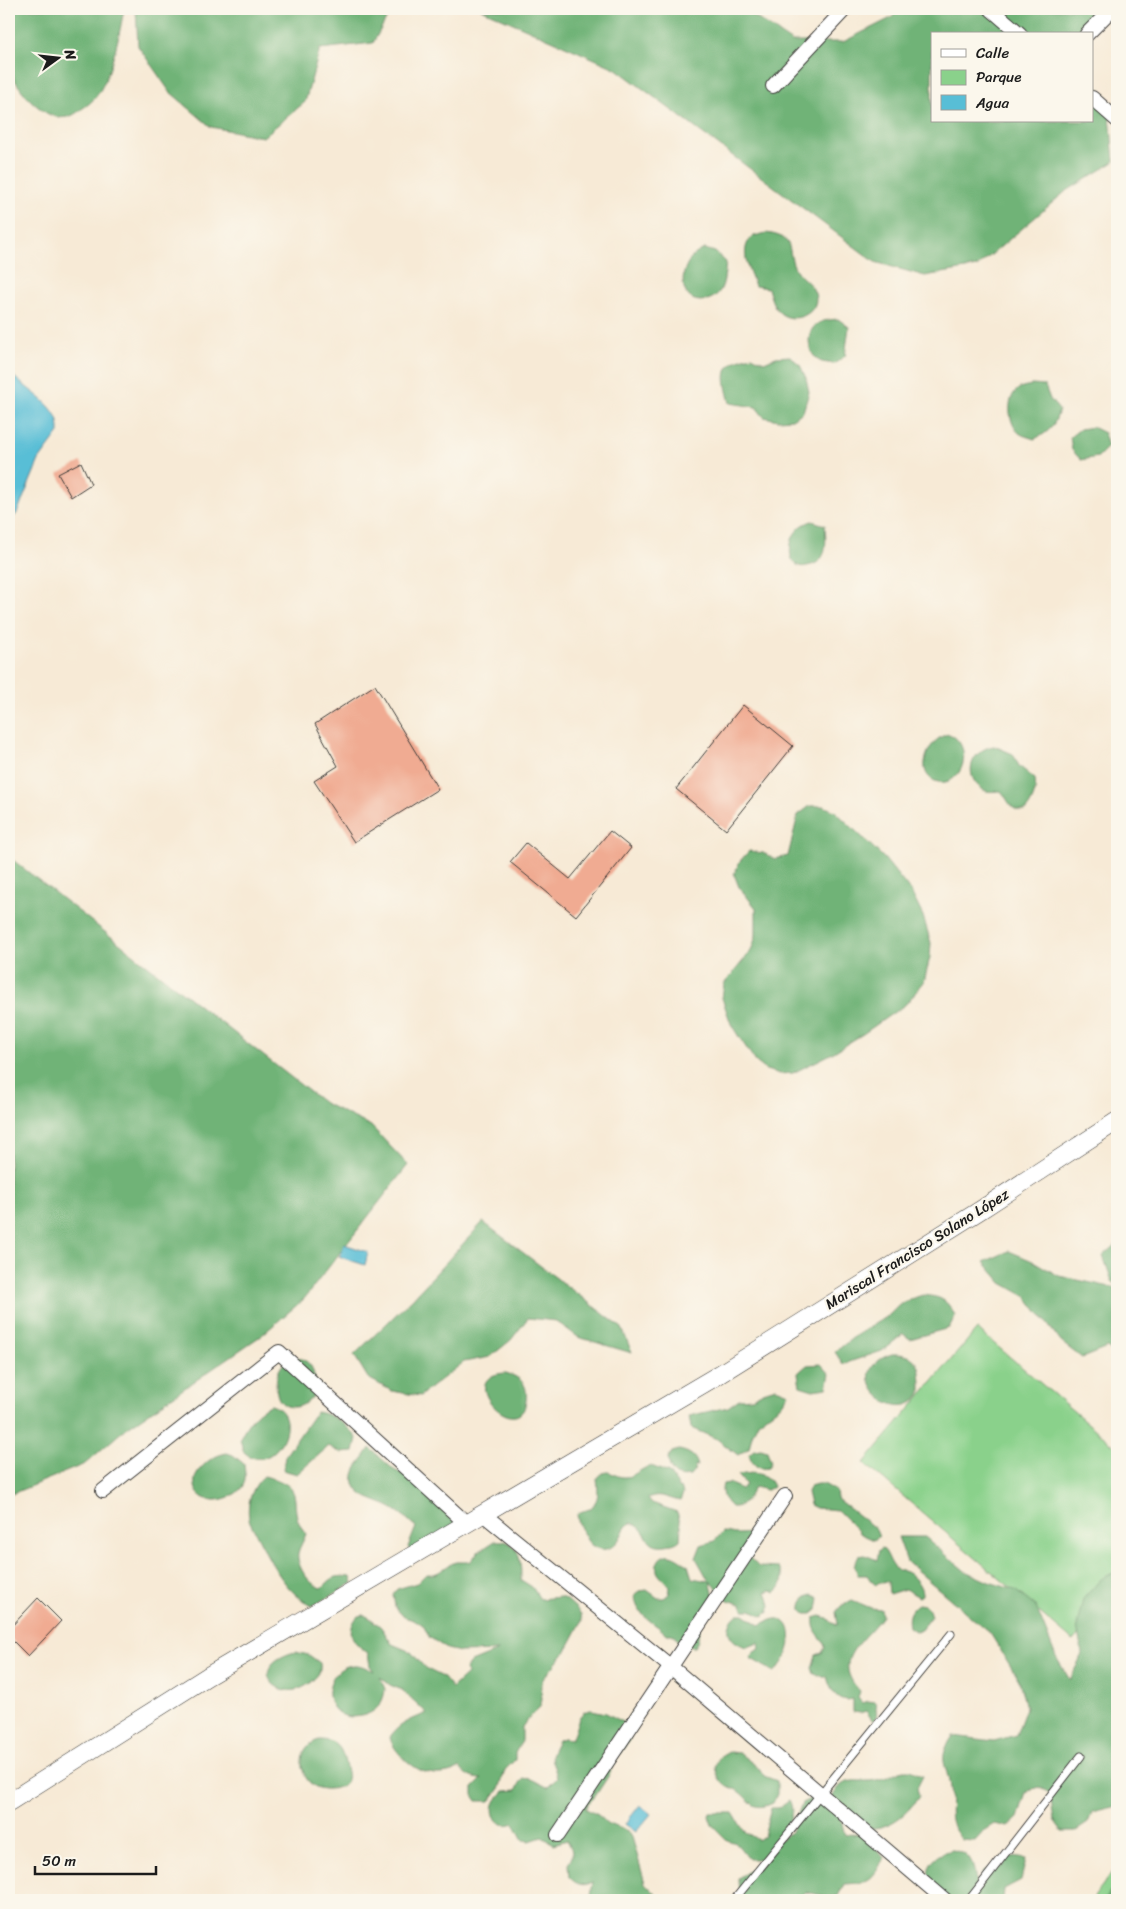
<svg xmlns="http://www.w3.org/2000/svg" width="1126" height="1909" viewBox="0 0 1126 1909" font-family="Sriracha,sans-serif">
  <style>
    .green { fill: #8ad18b; stroke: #537654 }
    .forest { fill: #6fb377; stroke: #46684a }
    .water { fill: #58bed6; stroke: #3a6d79 }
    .building { fill: #f0ab92 }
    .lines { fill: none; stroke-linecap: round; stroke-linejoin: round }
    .service-casing { stroke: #3d3b38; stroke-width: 9 }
    .minor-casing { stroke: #3d3b38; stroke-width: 16 }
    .tertiary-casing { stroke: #3d3b38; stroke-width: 19 }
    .service { stroke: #fff; stroke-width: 7 }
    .minor { stroke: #fff; stroke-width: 14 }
    .tertiary { stroke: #fff; stroke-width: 18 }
    .labels { text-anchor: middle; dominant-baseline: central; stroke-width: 4.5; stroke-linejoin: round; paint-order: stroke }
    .street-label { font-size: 15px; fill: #1c1c1c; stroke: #fbf7ec }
  </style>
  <rect width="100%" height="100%" fill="#fbf7ec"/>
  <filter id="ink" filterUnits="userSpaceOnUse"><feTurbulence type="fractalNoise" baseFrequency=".02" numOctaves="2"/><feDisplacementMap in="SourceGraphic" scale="10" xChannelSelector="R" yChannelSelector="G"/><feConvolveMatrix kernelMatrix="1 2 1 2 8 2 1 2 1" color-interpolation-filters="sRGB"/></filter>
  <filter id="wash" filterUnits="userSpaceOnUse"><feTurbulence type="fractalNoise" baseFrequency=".0096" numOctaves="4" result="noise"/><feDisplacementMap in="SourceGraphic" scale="20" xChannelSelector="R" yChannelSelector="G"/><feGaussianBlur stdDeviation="1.12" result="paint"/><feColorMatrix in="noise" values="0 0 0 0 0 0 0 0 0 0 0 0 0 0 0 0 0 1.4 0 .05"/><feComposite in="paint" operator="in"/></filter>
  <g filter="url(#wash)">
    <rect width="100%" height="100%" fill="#f7ead6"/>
    <!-- green -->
    <path class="green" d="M 977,1329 L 1117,1448 L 1117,1588 L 1073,1641 L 864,1463 Z
      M 1117,1865 L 1117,1900 L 1092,1900 Z"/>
    <!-- forest -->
    <path class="forest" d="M 9,9 L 124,9 C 120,32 110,82 94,99 C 90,104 84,107 79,111 C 67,121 53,119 41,109 C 28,100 13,82 9,66 C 6,55 9,22 9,9 Z
      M 136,9 L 408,9 L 389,14 L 373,43 L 320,49 L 305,102 L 263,137 L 211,127 L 170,92 L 138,46 Z
      M 481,9 L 743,9 L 792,42 L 843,42 L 891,18 L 900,9 L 1091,9 L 1085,34 L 932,34 L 932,121 L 1092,121 L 1092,80 L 1109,104 L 1114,162 L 1065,192 L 977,267 L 925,276 L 875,262 L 615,68 Z
      M 766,233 C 798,237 785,251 796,270 C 801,278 810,282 814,291 C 824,311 794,327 779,312 C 773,306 770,296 768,288 L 755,286 C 750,272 737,247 754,236 C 757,235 763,234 766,233 Z
      M 705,249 L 715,252 L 726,262 C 724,278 725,295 707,300 C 676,308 675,259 705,249 Z
      M 838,319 L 849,327 L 845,356 L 834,364 C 831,363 826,363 822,362 C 810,358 805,339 813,328 C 819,320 829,320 838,319 Z
      M 752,356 L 764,362 L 776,357 L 790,356 L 800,365 L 806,378 L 809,392 L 803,412 L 792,419 L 778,420 L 764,417 L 756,407 L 730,403 C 723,375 719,363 752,356 Z
      M 1032,385 L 1045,386 L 1050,399 L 1059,410 C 1054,427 1050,432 1034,439 C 1029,437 1023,436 1019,433 C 1008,423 1005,396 1020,388 C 1024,386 1028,386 1032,385 Z
      M 1092,427 L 1104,433 L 1108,447 L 1098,457 L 1081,460 L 1072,450 L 1070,437 L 1080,429 Z
      M 812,521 L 825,525 C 826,542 829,563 807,566 C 803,567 799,567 796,564 C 787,558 790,539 796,532 C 800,526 806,523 812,521 Z
      M 949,734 C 966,741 968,764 956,776 C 946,787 928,783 925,769 C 923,754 935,736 949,734 Z
      M 994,746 L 1013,754 L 1019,766 L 1035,779 C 1037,790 1033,802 1025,811 C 1010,812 1009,800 1001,791 C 995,791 987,793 982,789 C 962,775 972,749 994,746 Z
      M 810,806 L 823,806 L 835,811 L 884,858 L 911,892 L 923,916 L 931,943 L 930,957 L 924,982 L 906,1004 L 863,1034 L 829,1055 L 793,1073 L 780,1074 L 766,1070 L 756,1062 L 739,1037 L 731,1024 L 722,998 L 724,984 L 751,951 L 756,936 L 756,908 L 739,887 L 734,874 L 740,861 L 749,851 L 763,853 L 775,859 L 788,856 L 798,815 Z
      M 9,857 L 324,1103 L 371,1126 L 408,1165 L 304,1299 L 262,1335 L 125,1429 L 85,1464 L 9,1495 Z
      M 483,1222 L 622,1328 L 632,1353 L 578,1337 L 556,1321 L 528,1318 L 511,1340 L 490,1357 L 464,1362 L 420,1396 L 392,1391 L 368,1378 L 354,1355 L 413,1298 Z
      M 1117,1244 L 1117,1286 L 1112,1281 L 1103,1256 Z
      M 1009,1251 L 1035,1262 L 1059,1276 L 1115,1288 L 1117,1295 L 1117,1356 L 1107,1348 L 1082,1358 L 1061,1342 L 1027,1297 L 1002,1283 L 984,1262 Z
      M 923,1295 C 941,1297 947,1299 955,1316 L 949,1328 L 910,1339 L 903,1334 L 882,1351 L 843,1364 L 835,1352 L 855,1336 L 889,1315 L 898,1306 L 910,1299 Z
      M 892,1354 C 921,1353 921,1369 921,1393 C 919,1396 916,1400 913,1402 C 887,1419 842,1370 892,1354 Z
      M 296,1357 C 307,1360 312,1364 314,1375 C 315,1378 316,1383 316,1386 C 316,1407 281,1417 277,1393 C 274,1377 279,1361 296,1357 Z
      M 821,1364 L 830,1374 L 827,1388 L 813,1390 L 800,1386 L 798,1373 L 807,1365 Z
      M 506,1373 C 522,1378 528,1384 526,1401 C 525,1404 525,1409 522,1412 C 505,1432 457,1375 506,1373 Z
      M 776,1388 L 789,1393 L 781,1405 L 758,1422 L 752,1435 L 749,1448 L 738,1455 L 717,1439 L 691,1428 L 689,1416 L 728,1407 L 739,1399 L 752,1398 L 763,1392 Z
      M 271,1405 C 307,1415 272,1480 243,1451 L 240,1438 C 246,1425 257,1409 271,1405 Z
      M 316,1412 C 333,1414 347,1425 357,1438 L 354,1452 L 340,1453 L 329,1446 L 297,1474 L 283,1470 L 285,1456 Z
      M 370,1448 L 394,1470 L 407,1476 L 459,1521 L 412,1553 L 408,1547 L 416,1527 C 409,1521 402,1514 395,1510 C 381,1500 350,1499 354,1475 C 356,1465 366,1456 370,1448 Z
      M 761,1449 L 767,1451 L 771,1462 L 768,1468 C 757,1470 752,1464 749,1454 L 754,1450 Z
      M 679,1450 C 689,1452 696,1456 698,1466 L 695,1465 L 694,1471 L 690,1476 C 675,1479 670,1472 668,1458 L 672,1452 Z
      M 227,1453 L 233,1455 L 244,1464 C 244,1469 246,1475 245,1480 C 242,1500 199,1510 195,1486 C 194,1479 196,1473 201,1468 C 208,1460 216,1455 227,1453 Z
      M 651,1466 L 669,1473 L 680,1489 L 681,1488 L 683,1494 L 680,1501 C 669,1499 659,1492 648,1498 L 652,1503 L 677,1512 L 681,1525 L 680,1540 C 675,1544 672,1544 665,1545 C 644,1548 649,1528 631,1523 C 623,1527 623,1535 617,1542 C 608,1553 594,1551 587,1540 C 582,1531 578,1524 577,1514 C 581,1511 584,1511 589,1509 C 600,1503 598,1489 597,1479 C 608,1464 613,1478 625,1477 C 634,1477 641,1468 651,1466 Z
      M 752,1473 C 762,1474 770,1477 773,1487 L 767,1490 L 754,1487 C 748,1498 744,1508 731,1507 C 724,1500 720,1494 723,1484 L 729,1483 L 741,1489 L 746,1485 L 738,1475 Z
      M 264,1476 C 314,1488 282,1504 306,1534 C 304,1540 299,1548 298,1553 C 296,1566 310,1586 322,1588 C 333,1577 335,1575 351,1577 L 353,1583 L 312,1606 C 281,1590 266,1552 250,1522 C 245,1506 252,1486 264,1476 Z
      M 817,1484 L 824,1484 L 836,1491 L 837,1499 L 876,1529 L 879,1536 L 874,1540 L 861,1534 L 837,1510 L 816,1508 L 810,1505 L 807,1492 L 810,1486 Z
      M 723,1532 C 728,1532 732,1534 737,1534 C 744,1534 748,1532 755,1535 L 750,1558 L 759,1567 L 779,1568 C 784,1578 784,1586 775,1592 L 772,1590 L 766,1592 L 771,1605 L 769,1612 L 763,1616 L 751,1610 L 744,1610 L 741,1604 L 728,1600 L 710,1581 L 714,1596 L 699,1627 L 698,1641 L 694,1647 L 681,1646 L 673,1634 L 666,1634 C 654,1621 635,1616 635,1595 L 640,1591 L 647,1590 L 658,1598 L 664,1598 L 669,1594 L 670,1587 C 666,1581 659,1577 657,1571 C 655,1563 661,1553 670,1555 C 676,1556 683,1562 688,1565 L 692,1578 L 709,1581 L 696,1558 L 701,1545 L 714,1541 Z
      M 898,1537 L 925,1537 L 965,1571 L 989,1582 L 1015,1590 L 1036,1607 L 1056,1657 L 1070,1680 L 1082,1654 L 1077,1626 L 1083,1599 L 1101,1579 L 1117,1571 L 1117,1806 L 1092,1812 L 1088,1823 L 1076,1831 L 1062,1831 L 1054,1820 L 1050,1793 L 1038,1787 L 1026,1792 L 1018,1818 L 1008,1827 L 995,1824 L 984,1831 L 975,1841 L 962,1840 C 944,1818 953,1812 950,1788 C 947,1763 936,1760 953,1736 L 994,1741 L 1016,1735 L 1026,1708 L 1019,1680 L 990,1633 L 907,1562 Z
      M 495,1541 C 520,1538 521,1560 521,1580 L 532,1587 L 540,1599 L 560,1597 L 566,1599 L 577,1609 L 581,1615 L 582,1621 L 566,1651 L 543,1679 L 541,1686 L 542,1700 L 540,1707 L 530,1716 L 522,1727 L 522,1741 L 515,1753 L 515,1760 L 505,1770 L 499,1790 L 490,1801 L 477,1801 L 473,1795 L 473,1788 L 482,1779 C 473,1779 466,1776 460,1768 C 451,1774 437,1776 425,1772 C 412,1768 392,1750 390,1737 C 398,1724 413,1719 427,1713 L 402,1690 L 390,1685 L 380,1677 L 385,1689 C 384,1701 378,1711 365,1715 C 318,1729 319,1664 356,1665 C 362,1665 368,1669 374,1671 L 370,1666 L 368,1653 C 354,1644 344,1632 358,1616 L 364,1615 L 370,1618 L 381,1627 L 392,1644 L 411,1652 L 425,1668 L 443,1677 L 452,1688 L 467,1674 L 466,1668 L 471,1662 L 498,1651 L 460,1652 L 447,1649 L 429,1637 L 423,1625 L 417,1621 L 404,1617 L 395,1607 L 393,1594 L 397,1589 L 417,1583 L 426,1574 C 442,1576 443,1565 457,1562 C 461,1562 466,1562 470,1562 L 478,1552 Z
      M 882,1548 C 889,1554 889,1563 896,1569 C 900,1573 898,1570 903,1571 C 912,1573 923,1586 922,1595 L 919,1597 L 905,1589 L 889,1594 L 888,1582 L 885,1581 L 876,1585 L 871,1581 L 867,1575 L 858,1575 L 854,1565 L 859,1556 L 865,1555 L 877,1560 L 879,1550 Z
      M 813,1595 L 819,1598 L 817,1610 L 812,1614 L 805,1614 L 801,1610 C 800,1602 805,1596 813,1595 Z
      M 852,1600 L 871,1608 L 881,1609 L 882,1616 C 865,1641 829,1659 860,1691 L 858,1698 L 862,1703 L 868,1701 L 875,1702 L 877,1716 L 873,1721 L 866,1711 L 860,1713 L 853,1712 L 853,1699 C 837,1703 831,1691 827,1677 L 814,1674 L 812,1668 L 816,1655 L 822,1653 L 825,1647 C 822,1634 812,1634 814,1618 L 821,1616 L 828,1618 L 832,1623 L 838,1625 L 836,1612 L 841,1606 Z
      M 918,1604 L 925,1605 L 929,1610 L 931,1616 L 921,1630 L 915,1631 L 909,1627 C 907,1617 909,1610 918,1604 Z
      M 738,1614 L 744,1614 L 760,1625 C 766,1622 773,1618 779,1619 C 801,1625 787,1664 774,1672 L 750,1658 L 754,1652 L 760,1649 L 759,1643 L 747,1647 C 728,1642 722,1627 738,1614 Z
      M 295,1652 L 309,1655 L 320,1663 C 321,1672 319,1674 313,1680 C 284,1710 239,1667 295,1652 Z
      M 592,1710 L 606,1713 L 629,1725 L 630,1739 L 614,1762 L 609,1775 L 594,1798 L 588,1803 L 586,1809 L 598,1815 L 608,1824 L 628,1831 L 632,1837 L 645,1883 L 655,1893 L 658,1900 L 595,1900 L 591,1895 L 593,1882 C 583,1887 577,1885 569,1877 L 568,1864 C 575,1855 572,1849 567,1840 L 554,1844 L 542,1837 L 530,1841 L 523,1840 L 514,1823 C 498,1830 488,1813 496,1800 C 498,1797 502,1794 504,1791 L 517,1790 C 524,1767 537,1785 548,1787 L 557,1778 C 553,1757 546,1762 558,1740 L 564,1738 L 571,1739 C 579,1727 575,1711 592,1710 Z
      M 319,1740 C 340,1740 342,1750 346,1767 C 347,1773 349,1776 346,1782 C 343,1786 340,1787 336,1788 C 319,1792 305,1785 302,1766 C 301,1753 306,1744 319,1740 Z
      M 729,1752 L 739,1753 L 759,1768 L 764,1776 L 777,1781 L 777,1794 L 773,1803 C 752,1813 751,1800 738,1791 C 734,1788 735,1790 730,1788 C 722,1786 716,1774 715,1766 L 720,1757 Z
      M 904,1770 L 910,1770 L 923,1776 L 917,1788 L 919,1796 C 909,1813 889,1830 867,1828 C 858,1827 847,1818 839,1813 L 845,1835 C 867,1831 872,1843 884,1858 C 872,1880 870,1883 844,1884 L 838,1896 L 830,1897 L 806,1892 L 796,1900 L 739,1900 L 738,1878 L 758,1865 L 760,1859 L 749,1859 L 736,1843 L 727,1840 L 712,1825 L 709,1816 L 710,1813 L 733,1813 L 744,1831 L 758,1840 L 764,1836 L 771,1808 L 778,1808 L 789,1800 C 798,1815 783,1832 775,1843 L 791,1832 L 802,1803 L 810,1799 L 817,1797 L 832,1798 C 844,1773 856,1784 877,1780 C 887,1779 894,1772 904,1770 Z
      M 952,1850 C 956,1851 961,1852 964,1854 C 974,1859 977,1880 975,1890 L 983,1879 L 982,1872 C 989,1867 997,1870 1004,1865 L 1006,1856 L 1026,1859 L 1021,1880 L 1004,1889 L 1003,1900 L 940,1900 C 924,1877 922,1858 952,1850 Z
      M 1117,1883 L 1117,1900 L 1105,1900 Z"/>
    <!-- water -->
    <path class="water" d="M 9,372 C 23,387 49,400 57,418 C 59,422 59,428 59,433 L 39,460 L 17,513 L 9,524 Z
      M 344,1244 L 368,1252 L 365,1265 L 340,1257 Z
      M 640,1805 L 651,1814 L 636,1832 L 625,1824 Z"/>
    <g id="blocks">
      <!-- building -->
      <path class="building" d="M 81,462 L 91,484 L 71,497 L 58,474 Z
        M 375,685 L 438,789 L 354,842 L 314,781 L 338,766 L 315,724 Z
        M 743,705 L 793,746 L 726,830 L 676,789 Z
        M 610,831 L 631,848 L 576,916 L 510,862 L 526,843 L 570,879 Z
        M 38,1598 L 61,1621 L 28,1656 L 9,1637 L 9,1629 Z"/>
    </g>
  </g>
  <g filter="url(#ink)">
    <use href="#blocks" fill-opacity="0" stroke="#3d3b38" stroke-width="1"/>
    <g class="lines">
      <defs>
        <path id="service" d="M 734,1900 L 951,1634
          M 969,1900 L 1081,1756"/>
        <path id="minor" d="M 991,9 L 1020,34
          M 1087,34 L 1112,9
          M 773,86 L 845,9
          M 1092,98 L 1117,120
          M 103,1491 L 279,1352 L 466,1523
          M 483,1514 L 671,1667 L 945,1900
          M 558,1835 L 785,1496"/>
        <path id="tertiary" d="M 9,1802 L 208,1676 L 715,1377 L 979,1211 L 1117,1121"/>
      </defs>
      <!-- service casing -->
      <use href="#service" class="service-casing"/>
      <!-- minor casing -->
      <use href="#minor" class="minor-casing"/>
      <!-- tertiary casing -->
      <use href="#tertiary" class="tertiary-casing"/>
      <!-- service -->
      <use href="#service" class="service"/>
      <!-- minor -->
      <use href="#minor" class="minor"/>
      <!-- tertiary -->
      <use href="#tertiary" class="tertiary"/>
    </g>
  </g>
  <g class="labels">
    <!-- street labels -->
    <g class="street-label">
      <text transform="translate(917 1249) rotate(-32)">Mariscal Francisco Solano López</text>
    </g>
  </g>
  <!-- margin -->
  <rect width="1126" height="1909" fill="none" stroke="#fbf7ec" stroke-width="30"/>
  <!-- legend -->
  <rect x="931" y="32" width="162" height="90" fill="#fbf7ec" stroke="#a29f99"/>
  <rect x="941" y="49" width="25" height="8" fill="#ffffff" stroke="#a29f99"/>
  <text x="976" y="58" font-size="15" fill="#1c1c1c">Calle</text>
  <rect x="941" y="70" width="25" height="15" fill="#8ad18b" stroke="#a29f99"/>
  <text x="976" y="82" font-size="15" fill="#1c1c1c">Parque</text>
  <rect x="941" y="95" width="25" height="15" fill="#58bed6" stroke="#a29f99"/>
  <text x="976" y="108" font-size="15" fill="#1c1c1c">Agua</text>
  <!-- north arrow -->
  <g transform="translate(58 58) rotate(75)" stroke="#fbf7ec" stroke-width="4" paint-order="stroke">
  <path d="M0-4L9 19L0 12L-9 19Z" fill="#1c1c1c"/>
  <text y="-8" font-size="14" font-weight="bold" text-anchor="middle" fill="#1c1c1c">N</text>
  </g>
  <!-- scale -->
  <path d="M35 1866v8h121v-8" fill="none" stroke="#1c1c1c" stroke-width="2.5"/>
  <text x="42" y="1866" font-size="15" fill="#1c1c1c" stroke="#fbf7ec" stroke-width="4" paint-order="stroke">50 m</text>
</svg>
